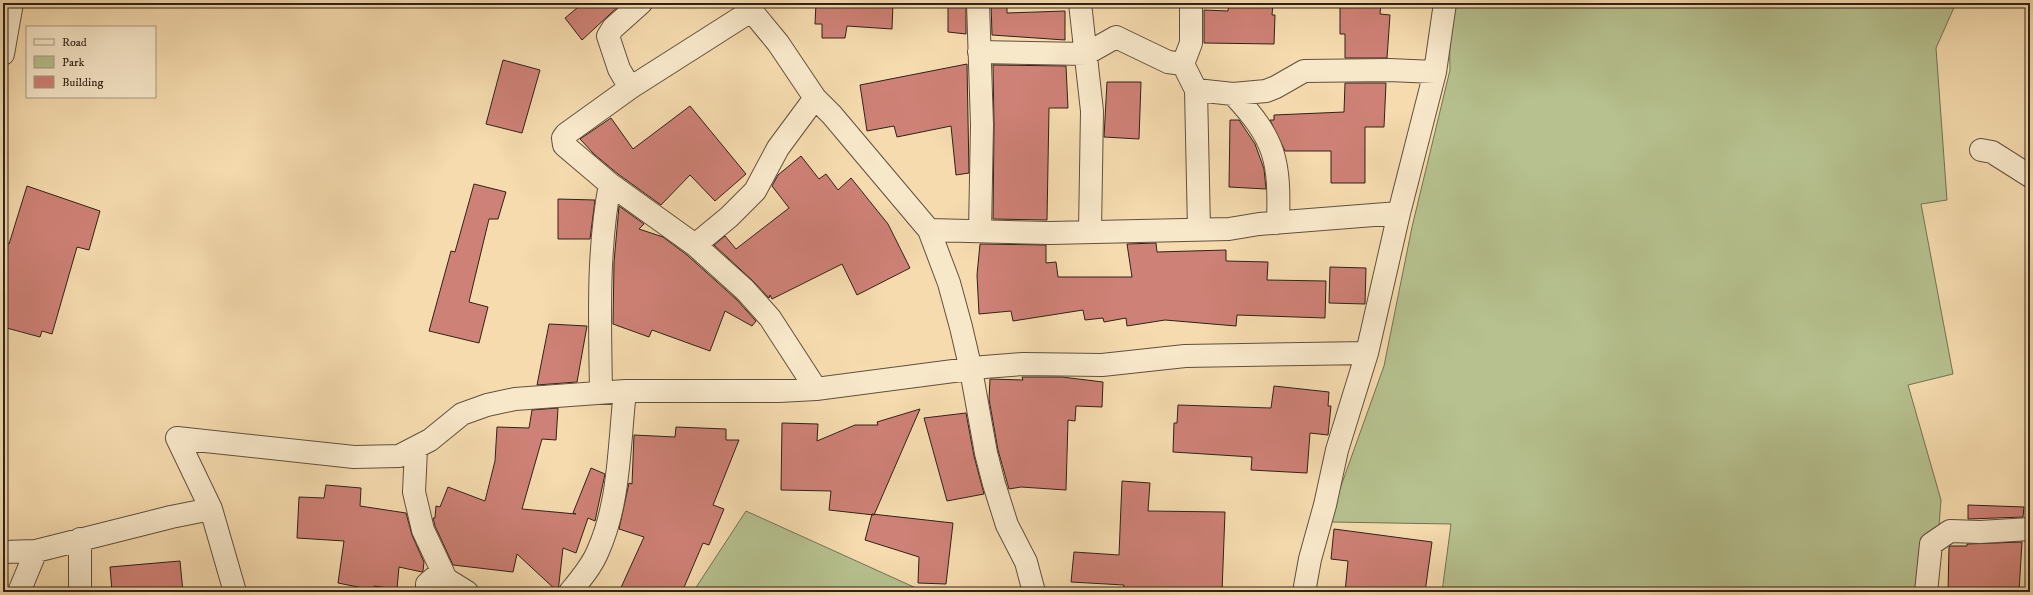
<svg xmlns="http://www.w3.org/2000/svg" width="2033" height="595" viewBox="0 0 2033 595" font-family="'IM FELL DW Pica',serif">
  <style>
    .green { fill: #b6c18f; stroke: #737254 }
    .building { fill: #ce8176; stroke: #302218 }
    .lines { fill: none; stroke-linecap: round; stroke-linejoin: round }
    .minor-casing { stroke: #61503e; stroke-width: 24 }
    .minor { stroke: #f8e8ca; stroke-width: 22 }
  </style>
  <rect width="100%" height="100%" fill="#f5dbae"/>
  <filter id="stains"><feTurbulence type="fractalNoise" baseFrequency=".005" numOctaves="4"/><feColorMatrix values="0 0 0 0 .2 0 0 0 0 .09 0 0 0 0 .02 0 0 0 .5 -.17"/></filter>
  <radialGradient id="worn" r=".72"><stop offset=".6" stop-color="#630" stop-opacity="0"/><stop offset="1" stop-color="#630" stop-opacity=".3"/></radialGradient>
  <!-- green -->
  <path class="green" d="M 1449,3 L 1956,3 L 1936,48 L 1947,200 L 1921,204 L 1953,374 L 1908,385 L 1941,500 L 1934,592 L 1442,592 L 1451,524 L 1331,522 L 1332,511 L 1384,366 L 1412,227 L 1450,70 Z
    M 746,511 L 916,588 L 930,592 L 693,592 Z"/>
  <!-- building -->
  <path class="building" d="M 583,3 L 622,3 L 582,40 L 565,18 Z
    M 816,3 L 893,3 L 892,29 L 847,26 L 845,38 L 822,38 L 822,24 L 815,24 Z
    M 948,3 L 966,3 L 966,34 L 948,32 Z
    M 991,3 L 1007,3 L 1007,13 L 1065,11 L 1065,40 L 992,35 Z
    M 1229,3 L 1273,3 L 1272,15 L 1275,15 L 1274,44 L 1204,43 L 1204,10 L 1228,11 Z
    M 1340,3 L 1381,3 L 1380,14 L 1390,15 L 1387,58 L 1345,58 L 1345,34 L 1340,34 Z
    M 503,60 L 540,70 L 522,133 L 486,124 Z
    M 967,64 L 969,173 L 956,175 L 951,126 L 897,137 L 894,126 L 867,131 L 860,85 Z
    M 993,65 L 1066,66 L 1068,108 L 1049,108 L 1047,220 L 993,219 L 994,125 Z
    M 1107,82 L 1141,82 L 1139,139 L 1104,137 Z
    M 1345,83 L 1386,83 L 1384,127 L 1365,127 L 1365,183 L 1331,183 L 1331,151 L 1285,151 L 1270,120 L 1274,120 L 1274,115 L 1344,112 Z
    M 690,106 L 746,174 L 715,201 L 690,175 L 661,205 L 618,174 L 594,154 L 580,139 L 611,118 L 633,149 Z
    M 1230,120 L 1239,120 L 1255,144 L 1264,169 L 1266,189 L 1229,187 Z
    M 801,156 L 819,179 L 826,174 L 838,190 L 851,178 L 888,224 L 910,268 L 857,295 L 842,264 L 772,299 L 770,295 L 769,298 L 753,281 L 714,245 L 725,236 L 736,249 L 789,208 L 772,186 L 778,175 Z
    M 474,184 L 506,192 L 498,219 L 489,219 L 469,302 L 488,307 L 479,343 L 429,331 L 451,251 L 455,252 Z
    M 27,186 L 100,211 L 89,250 L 77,247 L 52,334 L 42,331 L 40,337 L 3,327 L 3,242 L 9,244 Z
    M 558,199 L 595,200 L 590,239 L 558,239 Z
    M 619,206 L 644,224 L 639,229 L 663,237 L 687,255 L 736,299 L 756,321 L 752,326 L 725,311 L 710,351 L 652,330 L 649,337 L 613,324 L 614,262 Z
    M 1156,243 L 1157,252 L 1226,250 L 1226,261 L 1268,262 L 1267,280 L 1326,281 L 1325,318 L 1237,315 L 1236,326 L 1165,320 L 1127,326 L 1126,318 L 1104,322 L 1103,318 L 1085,320 L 1083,310 L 1013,321 L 1011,311 L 979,314 L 977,275 L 980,244 L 1046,245 L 1046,263 L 1056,262 L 1058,277 L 1132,277 L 1127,244 Z
    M 1330,267 L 1366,268 L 1365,304 L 1329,303 Z
    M 549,324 L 587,326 L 577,382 L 537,385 Z
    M 1022,377 L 1062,377 L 1103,382 L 1102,407 L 1076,406 L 1075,421 L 1068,420 L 1066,490 L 1021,487 L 1009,489 L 998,450 L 989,399 L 990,379 L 1023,380 Z
    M 1274,386 L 1329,392 L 1328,406 L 1331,406 L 1328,435 L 1310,433 L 1307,473 L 1251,470 L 1252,457 L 1173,452 L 1174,423 L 1177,423 L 1178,405 L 1271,408 Z
    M 558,408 L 556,440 L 542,439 L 522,509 L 576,514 L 573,513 L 591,468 L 605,474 L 595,521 L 588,518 L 576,553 L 563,548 L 558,592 L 517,554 L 513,572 L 453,565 L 435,526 L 433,518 L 435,518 L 436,506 L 440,507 L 448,487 L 485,501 L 495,461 L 497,427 L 529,428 L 532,410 Z
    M 920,409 L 874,515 L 829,510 L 831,491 L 781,490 L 782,423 L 818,424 L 817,441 L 855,425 L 878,425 L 877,422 Z
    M 966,413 L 974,456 L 984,494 L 947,501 L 924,418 Z
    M 676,427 L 726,429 L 726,440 L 739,440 L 713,505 L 724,509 L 709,545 L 703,543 L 682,592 L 619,592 L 644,537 L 619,529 L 629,483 L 632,484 L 634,435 L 675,437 Z
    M 1122,481 L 1150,483 L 1148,511 L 1225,512 L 1222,592 L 1123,592 L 1124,585 L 1071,582 L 1074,552 L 1119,555 Z
    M 326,485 L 361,488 L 360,506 L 406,513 L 412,535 L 424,562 L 423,571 L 422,572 L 399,567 L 397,589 L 374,586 L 373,590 L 338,583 L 344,541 L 297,538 L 299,497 L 324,498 Z
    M 1968,505 L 2024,507 L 2023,517 L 1968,519 Z
    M 872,514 L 953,523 L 946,584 L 918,583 L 919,557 L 865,540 Z
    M 1334,529 L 1432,542 L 1425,592 L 1345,592 L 1348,561 L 1331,559 Z
    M 2022,542 L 2019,592 L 1948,592 L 1949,547 L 1950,546 L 1967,546 L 1967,544 Z
    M 180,561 L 183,592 L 112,592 L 110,567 Z"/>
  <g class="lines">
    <defs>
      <path id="minor" d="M 745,3 L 778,43 L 815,98 L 832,115 L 929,230 L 949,283 L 961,327 L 971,370 L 986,453 L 994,484 L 1007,525 L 1026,562 L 1034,592
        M 978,3 L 982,125 L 980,231
        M 1080,3 L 1092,111 L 1090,231
        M 1191,3 L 1191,43 L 1183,64 L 1196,90 L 1199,229
        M 751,11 L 630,88 L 566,134 L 563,138 L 564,145 L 610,184 L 695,245 L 745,290 L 770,318 L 816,389
        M 979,52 L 1086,54 L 1116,37 L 1168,62 L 1183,64
        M 3,54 L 12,3
        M 630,88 L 619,69 L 608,36 L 613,28 L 641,3
        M 1196,90 L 1233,94 L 1266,91 L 1276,87 L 1304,71 L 1389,70 L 1435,72
        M 1233,94 C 1276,140 1280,160 1278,223
        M 1981,150 L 1992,152 L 2030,176
        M 929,230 L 1050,233 L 1229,229 L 1259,224 L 1399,213
        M 695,245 L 729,217 L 755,191 L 778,148 L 815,98
        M 601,392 C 600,324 597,252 610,184
        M 177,438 L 354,457 L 399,456 L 430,440 L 462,414 L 487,405 L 515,399 L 625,391 L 779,391 L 816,389 L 984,367 L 1023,364 L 1102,365 L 1185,356 L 1367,353
        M 177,438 L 211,509 L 235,592
        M 416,449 L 414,492 L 423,530 L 446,579 L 467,592
        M 3,552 L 36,551 L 171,517 L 211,509
        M 19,592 L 36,551
        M 80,592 L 80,539
        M 427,592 L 427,584 L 442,571
        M 570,592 C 580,580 592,566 598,551 C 620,502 619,444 625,391
        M 1304,592 L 1310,559 L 1325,505 L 1337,450 L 1367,353 L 1399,213 L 1435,72 L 1445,3
        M 1926,592 L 1931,544 L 1950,531 L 1980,532 L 2030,529"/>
    </defs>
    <!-- minor casing -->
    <use href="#minor" class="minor-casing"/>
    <!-- minor -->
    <use href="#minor" class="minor"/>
  </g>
  <!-- margin -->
  <rect width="2033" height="595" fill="none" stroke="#f5dbae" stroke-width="16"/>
  <rect x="4" y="4" width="2025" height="587" fill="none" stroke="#302218" stroke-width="2"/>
  <rect x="8" y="8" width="2017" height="579" fill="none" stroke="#302218"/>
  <!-- legend -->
  <rect x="26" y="26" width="130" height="72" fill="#f8e8ca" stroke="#a89983"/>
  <rect x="34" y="39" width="20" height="6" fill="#f8e8ca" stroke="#a89983"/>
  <text x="62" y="46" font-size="12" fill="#302218">Road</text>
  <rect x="34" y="56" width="20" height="12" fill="#b6c18f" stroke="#a89983"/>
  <text x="62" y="66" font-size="12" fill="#302218">Park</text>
  <rect x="34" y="76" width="20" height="12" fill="#ce8176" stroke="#a89983"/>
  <text x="62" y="86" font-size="12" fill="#302218">Building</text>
  <rect width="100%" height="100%" filter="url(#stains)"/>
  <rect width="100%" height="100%" fill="url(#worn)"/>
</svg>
